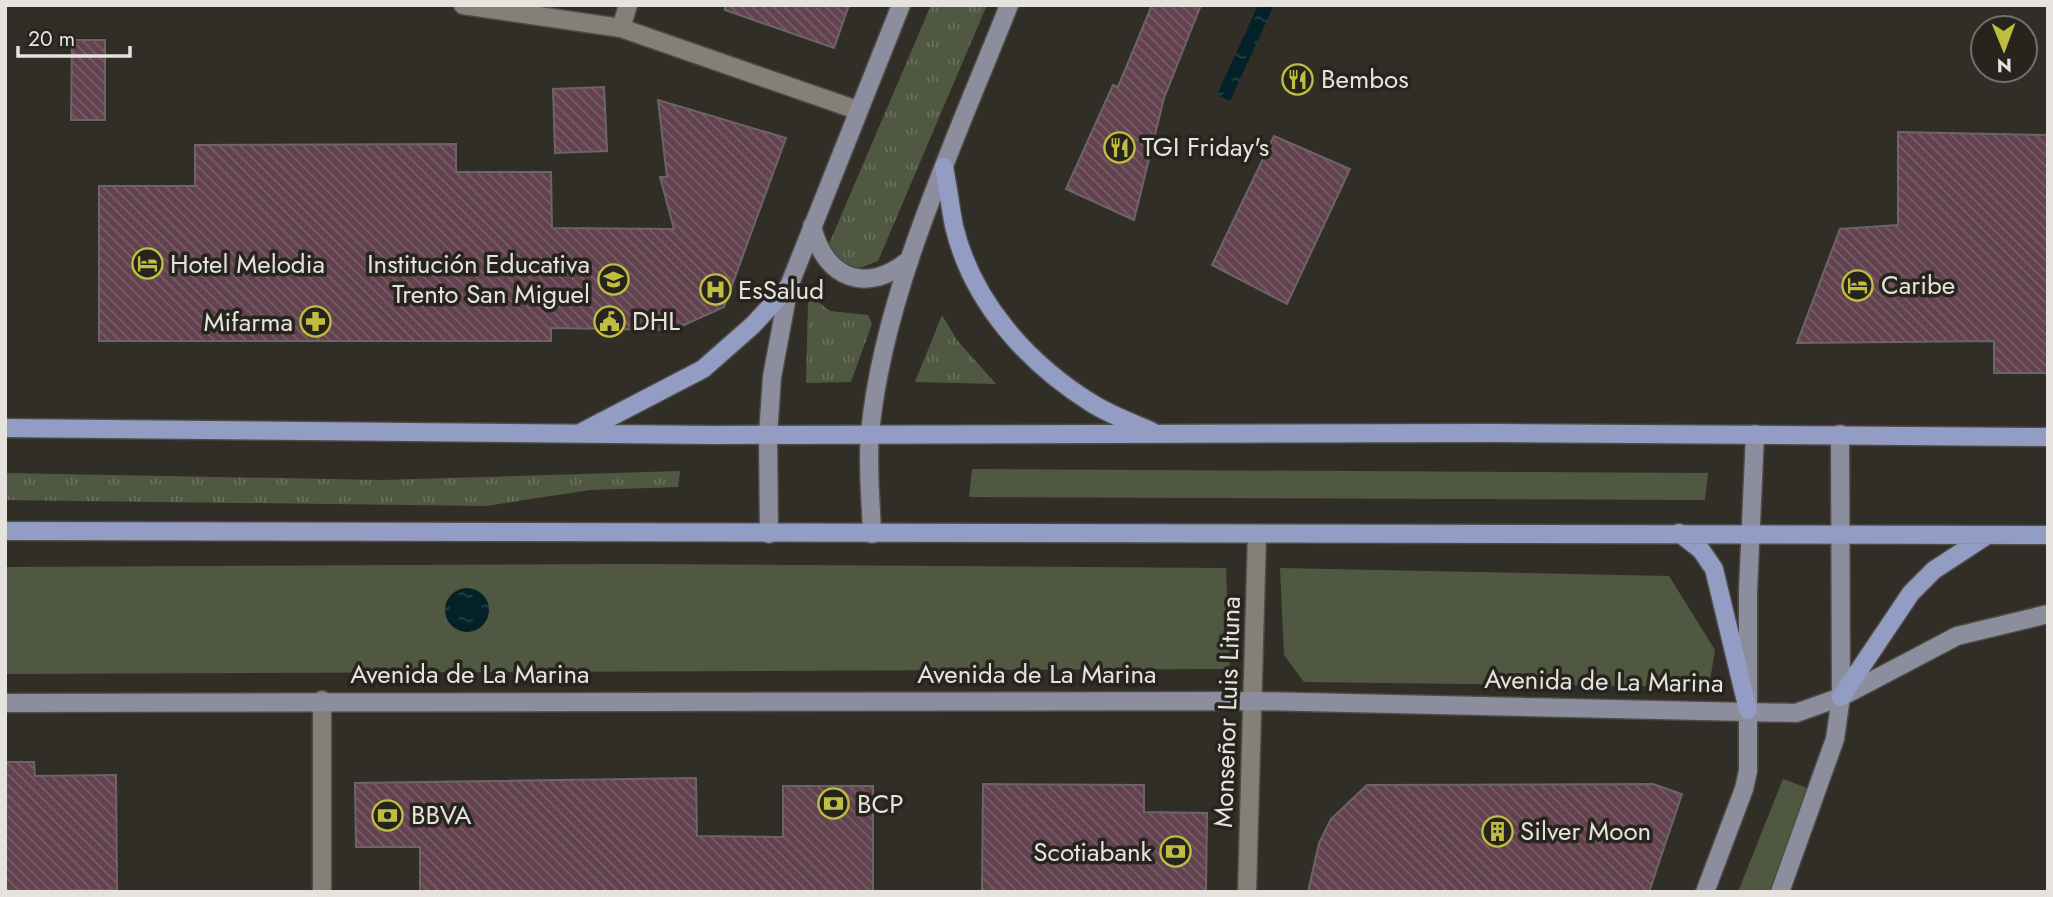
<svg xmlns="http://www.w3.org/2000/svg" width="2053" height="897" viewBox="0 0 2053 897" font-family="Jost,sans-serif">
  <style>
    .grass { fill: url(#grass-tufts) }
    .park { fill: #515841 }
    .water { fill: url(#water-ripples) }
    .building { fill: url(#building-back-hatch); stroke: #6d6467; stroke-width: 2 }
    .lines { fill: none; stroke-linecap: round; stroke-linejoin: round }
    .street-casing { stroke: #4e4b46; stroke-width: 21 }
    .secondary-casing { stroke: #4e4b46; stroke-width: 21 }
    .primary-casing { stroke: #4e4b46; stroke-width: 21 }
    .street { stroke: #848078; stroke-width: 18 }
    .secondary { stroke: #8c8e9d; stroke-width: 18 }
    .primary { stroke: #939cc2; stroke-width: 18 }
    .labels { text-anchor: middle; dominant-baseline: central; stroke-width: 7; stroke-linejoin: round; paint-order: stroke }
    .poi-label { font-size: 26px; fill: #e6e3df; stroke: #27241e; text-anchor: start }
    .street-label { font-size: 26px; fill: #e6e3df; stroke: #27241e }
  </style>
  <defs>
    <pattern id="grass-tufts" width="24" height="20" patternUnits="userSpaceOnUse" patternTransform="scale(1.75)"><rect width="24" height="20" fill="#515841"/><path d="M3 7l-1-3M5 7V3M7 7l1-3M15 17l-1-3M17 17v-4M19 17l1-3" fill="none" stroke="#6a705c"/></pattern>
    <pattern id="water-ripples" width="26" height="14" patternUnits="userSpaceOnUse" patternTransform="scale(1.75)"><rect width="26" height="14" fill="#032127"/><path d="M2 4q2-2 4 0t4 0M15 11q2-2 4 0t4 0" fill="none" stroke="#284146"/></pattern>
    <pattern id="building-back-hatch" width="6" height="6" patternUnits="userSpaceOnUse" patternTransform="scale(1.75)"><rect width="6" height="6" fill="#62424e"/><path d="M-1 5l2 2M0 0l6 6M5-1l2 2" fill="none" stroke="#785d67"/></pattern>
  </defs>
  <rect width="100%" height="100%" fill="#312e27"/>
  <!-- grass -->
  <path class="grass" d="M 931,5 L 987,5 L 878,261 L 860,268 L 835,266 L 829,244 Z
    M 813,298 L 830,311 L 868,315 L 872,324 L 851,382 L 806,383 L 808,302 Z
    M 942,315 L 957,340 L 996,384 L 915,382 Z
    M 680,471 L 678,487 L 590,490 L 486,506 L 5,500 L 5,473 L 382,480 Z"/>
  <!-- park -->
  <path class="park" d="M 972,469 L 1708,473 L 1705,500 L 969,497 Z
    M 639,564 L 1226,568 L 1230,669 L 5,674 L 5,567 Z
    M 1280,568 L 1669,576 L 1715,650 L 1709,687 L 1304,682 L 1284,655 Z
    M 1783,779 L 1810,789 L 1769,892 L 1738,892 Z"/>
  <!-- water -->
  <path class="water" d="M 1258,5 L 1274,5 L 1230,101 L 1217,95 Z
    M445 610a22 22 0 1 1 44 0a22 22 0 1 1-44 0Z"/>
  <!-- building -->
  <path class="building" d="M 725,5 L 849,5 L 834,48 L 725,10 Z
    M 1152,5 L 1201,5 L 1164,98 L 1134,220 L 1066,189 L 1113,85 L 1118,87 Z
    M 72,40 L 105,40 L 105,120 L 71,120 Z
    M 604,87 L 607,151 L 555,153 L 553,89 Z
    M 658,100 L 786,138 L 724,307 L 673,330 L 551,328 L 551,341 L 99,341 L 99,186 L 195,186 L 195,145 L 456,144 L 456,172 L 551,172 L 552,228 L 674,229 L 660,177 L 667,177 Z
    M 1898,132 L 2048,135 L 2048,373 L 1994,373 L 1994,341 L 1797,343 L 1840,229 L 1898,225 Z
    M 1274,136 L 1350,169 L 1287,304 L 1212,265 Z
    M 5,762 L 34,762 L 35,776 L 116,775 L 117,890 L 5,891 Z
    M 696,778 L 697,836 L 783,837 L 783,786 L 873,786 L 873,892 L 420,892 L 420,847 L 356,847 L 355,783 Z
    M 983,784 L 1144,785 L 1144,812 L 1207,813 L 1206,892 L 982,892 Z
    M 1653,784 L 1682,794 L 1649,892 L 1308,892 L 1319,843 L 1331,819 L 1367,785 Z"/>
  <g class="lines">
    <defs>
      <path id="street" d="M 463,5 L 621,28 L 857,110
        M 621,28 L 628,5
        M 322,892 L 322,700
        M 1247,892 L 1257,534"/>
      <path id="secondary" d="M 812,226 C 825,280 868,295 910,259
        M 769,534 L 768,435 L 772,377 L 789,286 L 901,5
        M 872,534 C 871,501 867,466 870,433 C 883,292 957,137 1009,5
        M 5,703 L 1254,701 L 1796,713 L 1841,697 L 1957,636 L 2048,614
        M 1705,892 L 1744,789 L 1748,771 L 1748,591 L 1755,434
        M 1780,892 L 1835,739 L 1841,697 L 1840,434"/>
      <path id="primary" d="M 944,167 C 948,186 950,206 954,226 C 972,302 1028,364 1093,404 C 1111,415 1132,423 1151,431
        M 5,428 L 714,435 L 1494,433 L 2048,437
        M 580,433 L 703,369 L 753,325 L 789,286
        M 5,531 L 2048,535
        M 1679,533 L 1701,550 L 1714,569 L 1748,710
        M 1841,697 L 1911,593 L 1934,570 L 1986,536"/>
    </defs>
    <!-- street casing -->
    <use href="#street" class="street-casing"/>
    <!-- secondary casing -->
    <use href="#secondary" class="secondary-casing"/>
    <!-- primary casing -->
    <use href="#primary" class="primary-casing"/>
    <!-- street -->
    <use href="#street" class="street"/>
    <!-- secondary -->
    <use href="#secondary" class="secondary"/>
    <!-- primary -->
    <use href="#primary" class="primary"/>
  </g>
  <!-- icons -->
  <defs>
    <symbol id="restaurant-ring" viewBox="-11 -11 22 22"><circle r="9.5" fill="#27241e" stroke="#bfbe42" stroke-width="1.5"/><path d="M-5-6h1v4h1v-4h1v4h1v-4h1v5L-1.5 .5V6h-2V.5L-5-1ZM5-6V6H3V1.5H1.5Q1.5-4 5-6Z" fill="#bfbe42"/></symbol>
    <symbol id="hotel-ring" viewBox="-11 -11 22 22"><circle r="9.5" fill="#27241e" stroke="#bfbe42" stroke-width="1.5"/><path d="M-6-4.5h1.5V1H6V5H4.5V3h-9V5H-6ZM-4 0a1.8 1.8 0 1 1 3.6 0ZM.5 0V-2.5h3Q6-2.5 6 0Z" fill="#bfbe42"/></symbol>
    <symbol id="school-ring" viewBox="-11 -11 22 22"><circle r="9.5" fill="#27241e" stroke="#bfbe42" stroke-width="1.5"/><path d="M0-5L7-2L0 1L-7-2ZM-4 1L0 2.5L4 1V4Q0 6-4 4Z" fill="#bfbe42"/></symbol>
    <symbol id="hospital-ring" viewBox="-11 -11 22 22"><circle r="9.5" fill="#27241e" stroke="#bfbe42" stroke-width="1.5"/><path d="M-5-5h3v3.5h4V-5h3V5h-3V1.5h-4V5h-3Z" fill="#bfbe42"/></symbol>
    <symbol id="civic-ring" viewBox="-11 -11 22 22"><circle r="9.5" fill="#27241e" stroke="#bfbe42" stroke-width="1.5"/><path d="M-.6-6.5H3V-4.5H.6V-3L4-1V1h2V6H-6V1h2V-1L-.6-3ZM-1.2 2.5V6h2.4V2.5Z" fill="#bfbe42"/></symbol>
    <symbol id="pharmacy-ring" viewBox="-11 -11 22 22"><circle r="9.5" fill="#27241e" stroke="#bfbe42" stroke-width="1.5"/><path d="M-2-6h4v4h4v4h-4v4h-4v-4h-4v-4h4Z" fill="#bfbe42"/></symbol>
    <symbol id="bank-ring" viewBox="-11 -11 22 22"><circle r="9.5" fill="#27241e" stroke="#bfbe42" stroke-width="1.5"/><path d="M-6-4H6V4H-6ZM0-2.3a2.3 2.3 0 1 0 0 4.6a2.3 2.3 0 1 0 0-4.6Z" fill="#bfbe42"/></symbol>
    <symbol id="building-ring" viewBox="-11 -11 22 22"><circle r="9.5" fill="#27241e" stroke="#bfbe42" stroke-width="1.5"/><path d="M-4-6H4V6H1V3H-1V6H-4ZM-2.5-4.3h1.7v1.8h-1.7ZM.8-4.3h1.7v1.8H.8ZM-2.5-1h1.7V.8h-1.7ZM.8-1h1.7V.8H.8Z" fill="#bfbe42"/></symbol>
  </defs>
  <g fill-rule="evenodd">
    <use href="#restaurant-ring" x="1280" y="62" width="35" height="35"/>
    <use href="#restaurant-ring" x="1102" y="130" width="35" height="35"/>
    <use href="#hotel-ring" x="130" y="246" width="35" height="35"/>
    <use href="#school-ring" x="596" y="262" width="35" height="35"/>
    <use href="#hotel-ring" x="1840" y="268" width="35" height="35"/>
    <use href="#hospital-ring" x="698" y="272" width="35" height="35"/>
    <use href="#civic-ring" x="592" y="304" width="35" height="35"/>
    <use href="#pharmacy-ring" x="298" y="304" width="35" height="35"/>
    <use href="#bank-ring" x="816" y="786" width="35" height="35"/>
    <use href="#bank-ring" x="370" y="798" width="35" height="35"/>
    <use href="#building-ring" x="1480" y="814" width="35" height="35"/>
    <use href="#bank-ring" x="1158" y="834" width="35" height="35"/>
  </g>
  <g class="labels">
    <!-- poi labels -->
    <g class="poi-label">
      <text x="1321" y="79">Bembos</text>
      <text x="1142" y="147">TGI Friday's</text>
      <text x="170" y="264">Hotel Melodia</text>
      <text x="590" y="264" text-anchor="end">Institución Educativa<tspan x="590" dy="30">Trento San Miguel</tspan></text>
      <text x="1881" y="285">Caribe</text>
      <text x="738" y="290">EsSalud</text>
      <text x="632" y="321">DHL</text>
      <text x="293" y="322" text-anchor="end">Mifarma</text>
      <text x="857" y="804">BCP</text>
      <text x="411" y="815">BBVA</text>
      <text x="1520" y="831">Silver Moon</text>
      <text x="1152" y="852" text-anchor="end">Scotiabank</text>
    </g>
    <!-- street labels -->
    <g class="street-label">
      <text x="470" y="674">Avenida de La Marina</text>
      <text x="1037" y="674">Avenida de La Marina</text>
      <text transform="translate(1604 681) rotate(1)">Avenida de La Marina</text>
      <text transform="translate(1227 712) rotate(-88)">Monseñor Luis Lituna</text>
    </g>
  </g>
  <!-- border -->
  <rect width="2053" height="897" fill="none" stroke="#e6e3df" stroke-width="14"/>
  <!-- north arrow -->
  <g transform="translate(2004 49) rotate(179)"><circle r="33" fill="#27241e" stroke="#73706b" stroke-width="2"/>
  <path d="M0-5L12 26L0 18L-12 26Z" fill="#bfbe42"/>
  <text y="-10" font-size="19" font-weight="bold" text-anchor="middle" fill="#e6e3df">N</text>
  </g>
  <!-- scale -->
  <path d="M18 46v10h112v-10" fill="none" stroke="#e6e3df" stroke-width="3.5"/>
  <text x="28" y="46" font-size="21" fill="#e6e3df" stroke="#27241e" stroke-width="5" paint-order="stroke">20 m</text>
</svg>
